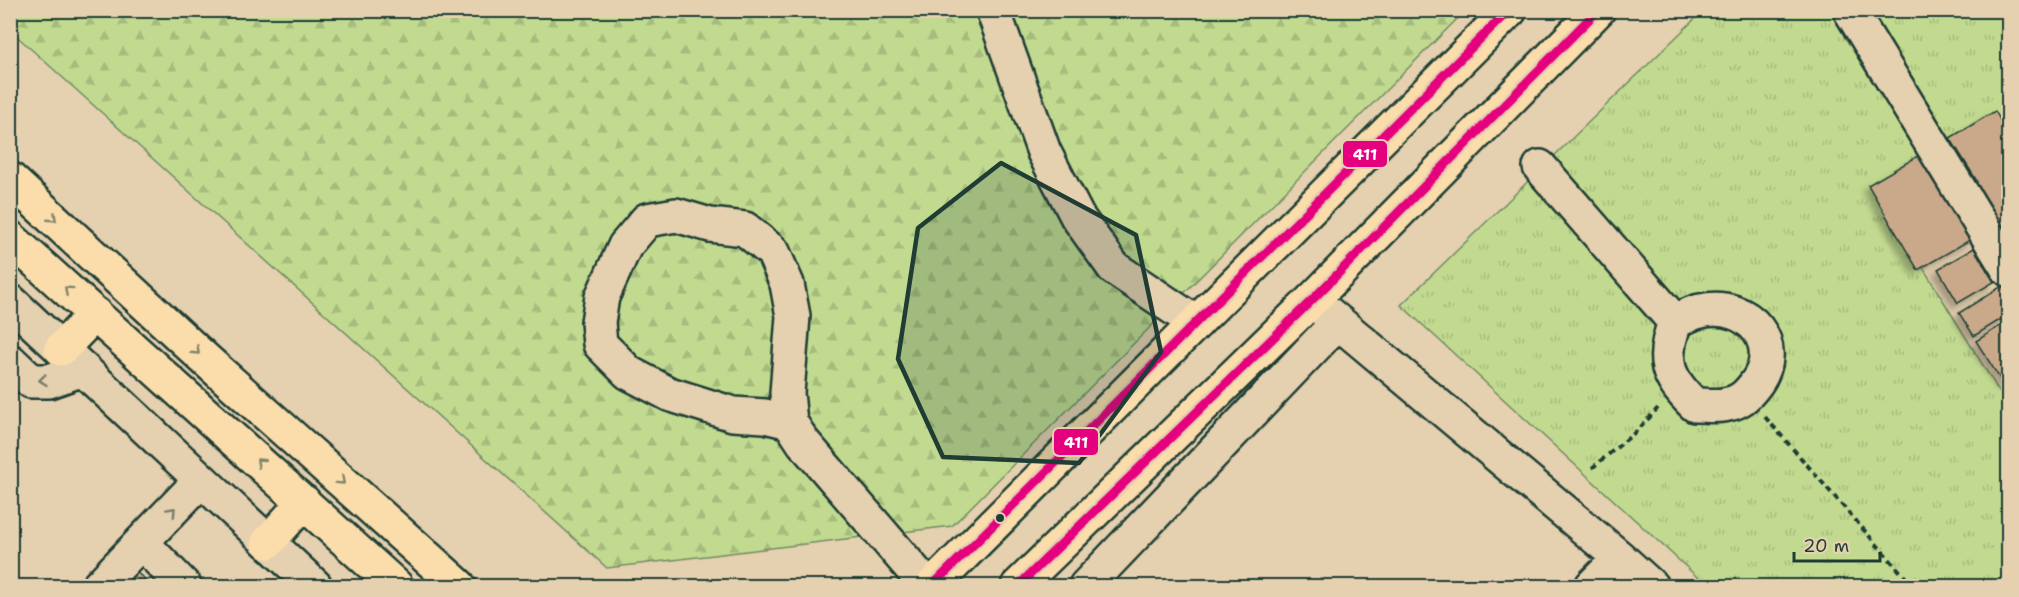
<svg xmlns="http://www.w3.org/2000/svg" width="2019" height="597" viewBox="0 0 2019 597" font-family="'Shantell Sans',sans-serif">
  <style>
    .forest { fill: url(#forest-firs); stroke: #708c62; stroke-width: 1.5 }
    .park { fill: url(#park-tufts); stroke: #708c62; stroke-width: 1.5 }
    .building { fill: #c9a989; stroke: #1f3d34; stroke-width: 1.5; filter: url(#shadow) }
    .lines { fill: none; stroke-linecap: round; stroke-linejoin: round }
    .minor-casing { stroke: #1f3d34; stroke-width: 38 }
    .major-casing { stroke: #1f3d34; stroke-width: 38 }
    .path { stroke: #1f3d34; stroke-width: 4; stroke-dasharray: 6 4.5; stroke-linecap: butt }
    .minor { stroke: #e5d0af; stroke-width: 33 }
    .major { stroke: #fbddab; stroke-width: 33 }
    .bus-1-casing { stroke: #e5d0af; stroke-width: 14 }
    .bus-1 { stroke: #e5007d; stroke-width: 9 }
    .oneway { stroke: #82856a }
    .oneway2 { stroke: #787f6b }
    .marked { fill: #1f3d34; fill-opacity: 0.2; stroke: #1f3d34; stroke-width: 4.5; stroke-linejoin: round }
    .bus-dot { fill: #1f3d34; stroke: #e5d0af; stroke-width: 2 }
    .line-badge { stroke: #e5d0af; stroke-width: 2 }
    .badge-label { font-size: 16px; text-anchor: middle; font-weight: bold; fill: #fff }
  </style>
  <defs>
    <pattern id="forest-firs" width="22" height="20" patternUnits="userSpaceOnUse" patternTransform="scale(1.5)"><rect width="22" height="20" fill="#c2da90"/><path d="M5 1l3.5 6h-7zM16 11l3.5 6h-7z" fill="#a6bc7d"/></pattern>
    <pattern id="park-tufts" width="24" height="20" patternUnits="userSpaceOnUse" patternTransform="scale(1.5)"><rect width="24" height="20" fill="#c2da90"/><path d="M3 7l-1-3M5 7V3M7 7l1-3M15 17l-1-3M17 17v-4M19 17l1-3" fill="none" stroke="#a6bc7d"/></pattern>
    <filter id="shadow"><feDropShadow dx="-5.5" dy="5.5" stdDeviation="3" flood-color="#0004"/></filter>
  </defs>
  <rect width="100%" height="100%" fill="#e5d0af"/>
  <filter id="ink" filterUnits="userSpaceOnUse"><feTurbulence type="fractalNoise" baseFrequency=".0167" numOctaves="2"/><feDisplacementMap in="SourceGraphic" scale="12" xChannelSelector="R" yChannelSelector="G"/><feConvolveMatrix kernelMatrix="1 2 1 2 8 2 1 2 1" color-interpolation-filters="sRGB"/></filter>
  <g filter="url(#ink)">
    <!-- forest -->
    <path class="forest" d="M 11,10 L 1465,11 L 952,526 L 607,568 L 11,31 Z"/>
    <!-- park -->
    <path class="park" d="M 1703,11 L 2008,11 L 2008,111 L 1879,196 L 2008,406 L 2008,586 L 1707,586 L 1401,305 Z"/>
    <!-- building -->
    <path class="building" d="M 1995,111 L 2008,134 L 2008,139 L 2004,142 L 2008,150 L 2008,250 L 1969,186 L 1977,181 L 1950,138 Z
      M 1925,152 L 1975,237 L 1918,270 L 1868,185 Z
      M 1974,248 L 1994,282 L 1958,303 L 1938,269 Z
      M 2002,286 L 2008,295 L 2008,315 L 1974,336 L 1959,313 Z
      M 2008,321 L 2008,382 L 2004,385 L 1976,341 Z
      M 130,567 L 153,586 L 114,586 Z"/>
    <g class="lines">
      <defs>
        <path id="minor" d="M 993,10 L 1044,152 L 1077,216 L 1114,268 L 1196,323
          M 1850,10 L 2008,269
          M 1540,167 L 1675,322 C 1683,318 1692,312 1701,311 C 1748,300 1787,345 1754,386 C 1747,395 1740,402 1728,404 C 1718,407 1706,405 1695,405 C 1666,378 1661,360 1675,322
          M 1312,300 L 1620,558 L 1651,586
          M 10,301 L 315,586
          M 10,361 L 31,381 L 49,381 L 83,369
          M 790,422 L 765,416 L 733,414 L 669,394 L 629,373 L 600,344 L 598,322 L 602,297 L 625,246 L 647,220 L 676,215 L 710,225 L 745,229 L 773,252 L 787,284 L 793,316 L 787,393 L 790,422 L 803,442 L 927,586
          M 142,543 L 184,586
          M 99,586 L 201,480
          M 1086,586 L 1338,322
          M 1592,586 L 1620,558"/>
        <path id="major" d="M 10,179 L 206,360 L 459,586
          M 10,238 L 396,586
          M 61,349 L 95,314
          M 268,542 L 304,502
          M 932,586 L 1510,10
          M 1018,586 L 1312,300 L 1598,10"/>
      </defs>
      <!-- minor casing -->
      <use href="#minor" class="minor-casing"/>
      <!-- major casing -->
      <use href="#major" class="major-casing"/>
      <!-- path -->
      <path class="path" d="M 1765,417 L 1913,586
        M 1592,468 L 1639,429 L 1658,408"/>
      <!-- minor -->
      <use href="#minor" class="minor"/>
      <!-- major -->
      <use href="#major" class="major"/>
      <defs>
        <path id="bus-1" d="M 932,586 L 1509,10
          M 1018,586 L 1312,300 L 1598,10"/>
      </defs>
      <!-- bus-1 casing -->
      <use href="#bus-1" class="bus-1-casing"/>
      <!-- bus-1 -->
      <use href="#bus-1" class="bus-1"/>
    </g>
    <!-- one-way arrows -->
    <defs><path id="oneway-chevron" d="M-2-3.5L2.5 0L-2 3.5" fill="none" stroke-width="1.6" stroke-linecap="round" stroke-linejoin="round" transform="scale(1.5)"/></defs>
    <g class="oneway">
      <use href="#oneway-chevron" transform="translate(53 218) rotate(43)"/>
      <use href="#oneway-chevron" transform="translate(68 290) rotate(-138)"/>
      <use href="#oneway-chevron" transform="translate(196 351) rotate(43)"/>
      <use href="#oneway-chevron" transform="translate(260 462) rotate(-138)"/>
      <use href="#oneway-chevron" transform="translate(341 481) rotate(42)"/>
    </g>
    <g class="oneway2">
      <use href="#oneway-chevron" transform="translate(43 380) rotate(174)"/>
      <use href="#oneway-chevron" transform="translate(172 511) rotate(-47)"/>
    </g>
  </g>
  <!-- marked area -->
  <path class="marked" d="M 1001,163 L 1136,235 L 1161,352 L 1079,463 L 943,457 L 898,359 L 918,228 Z"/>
  <!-- markers -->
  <circle class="bus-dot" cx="1000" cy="518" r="5"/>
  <g class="line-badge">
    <rect x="1342" y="140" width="46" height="28" rx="6" fill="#e5007d"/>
    <rect x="1053" y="428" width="46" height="28" rx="6" fill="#e5007d"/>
  </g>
  <g class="badge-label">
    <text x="1365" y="160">411</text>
    <text x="1076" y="448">411</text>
  </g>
  <!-- margin -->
  <rect width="2019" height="597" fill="none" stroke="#e5d0af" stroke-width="36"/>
  <rect x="18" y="18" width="1983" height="561" fill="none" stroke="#1f3d34" stroke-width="2" filter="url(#ink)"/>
  <!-- scale -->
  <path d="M1794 552v9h86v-9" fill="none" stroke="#1f3d34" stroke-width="3"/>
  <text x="1803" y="552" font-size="18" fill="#1f3d34" stroke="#e5d0af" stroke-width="4.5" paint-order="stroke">20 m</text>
</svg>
